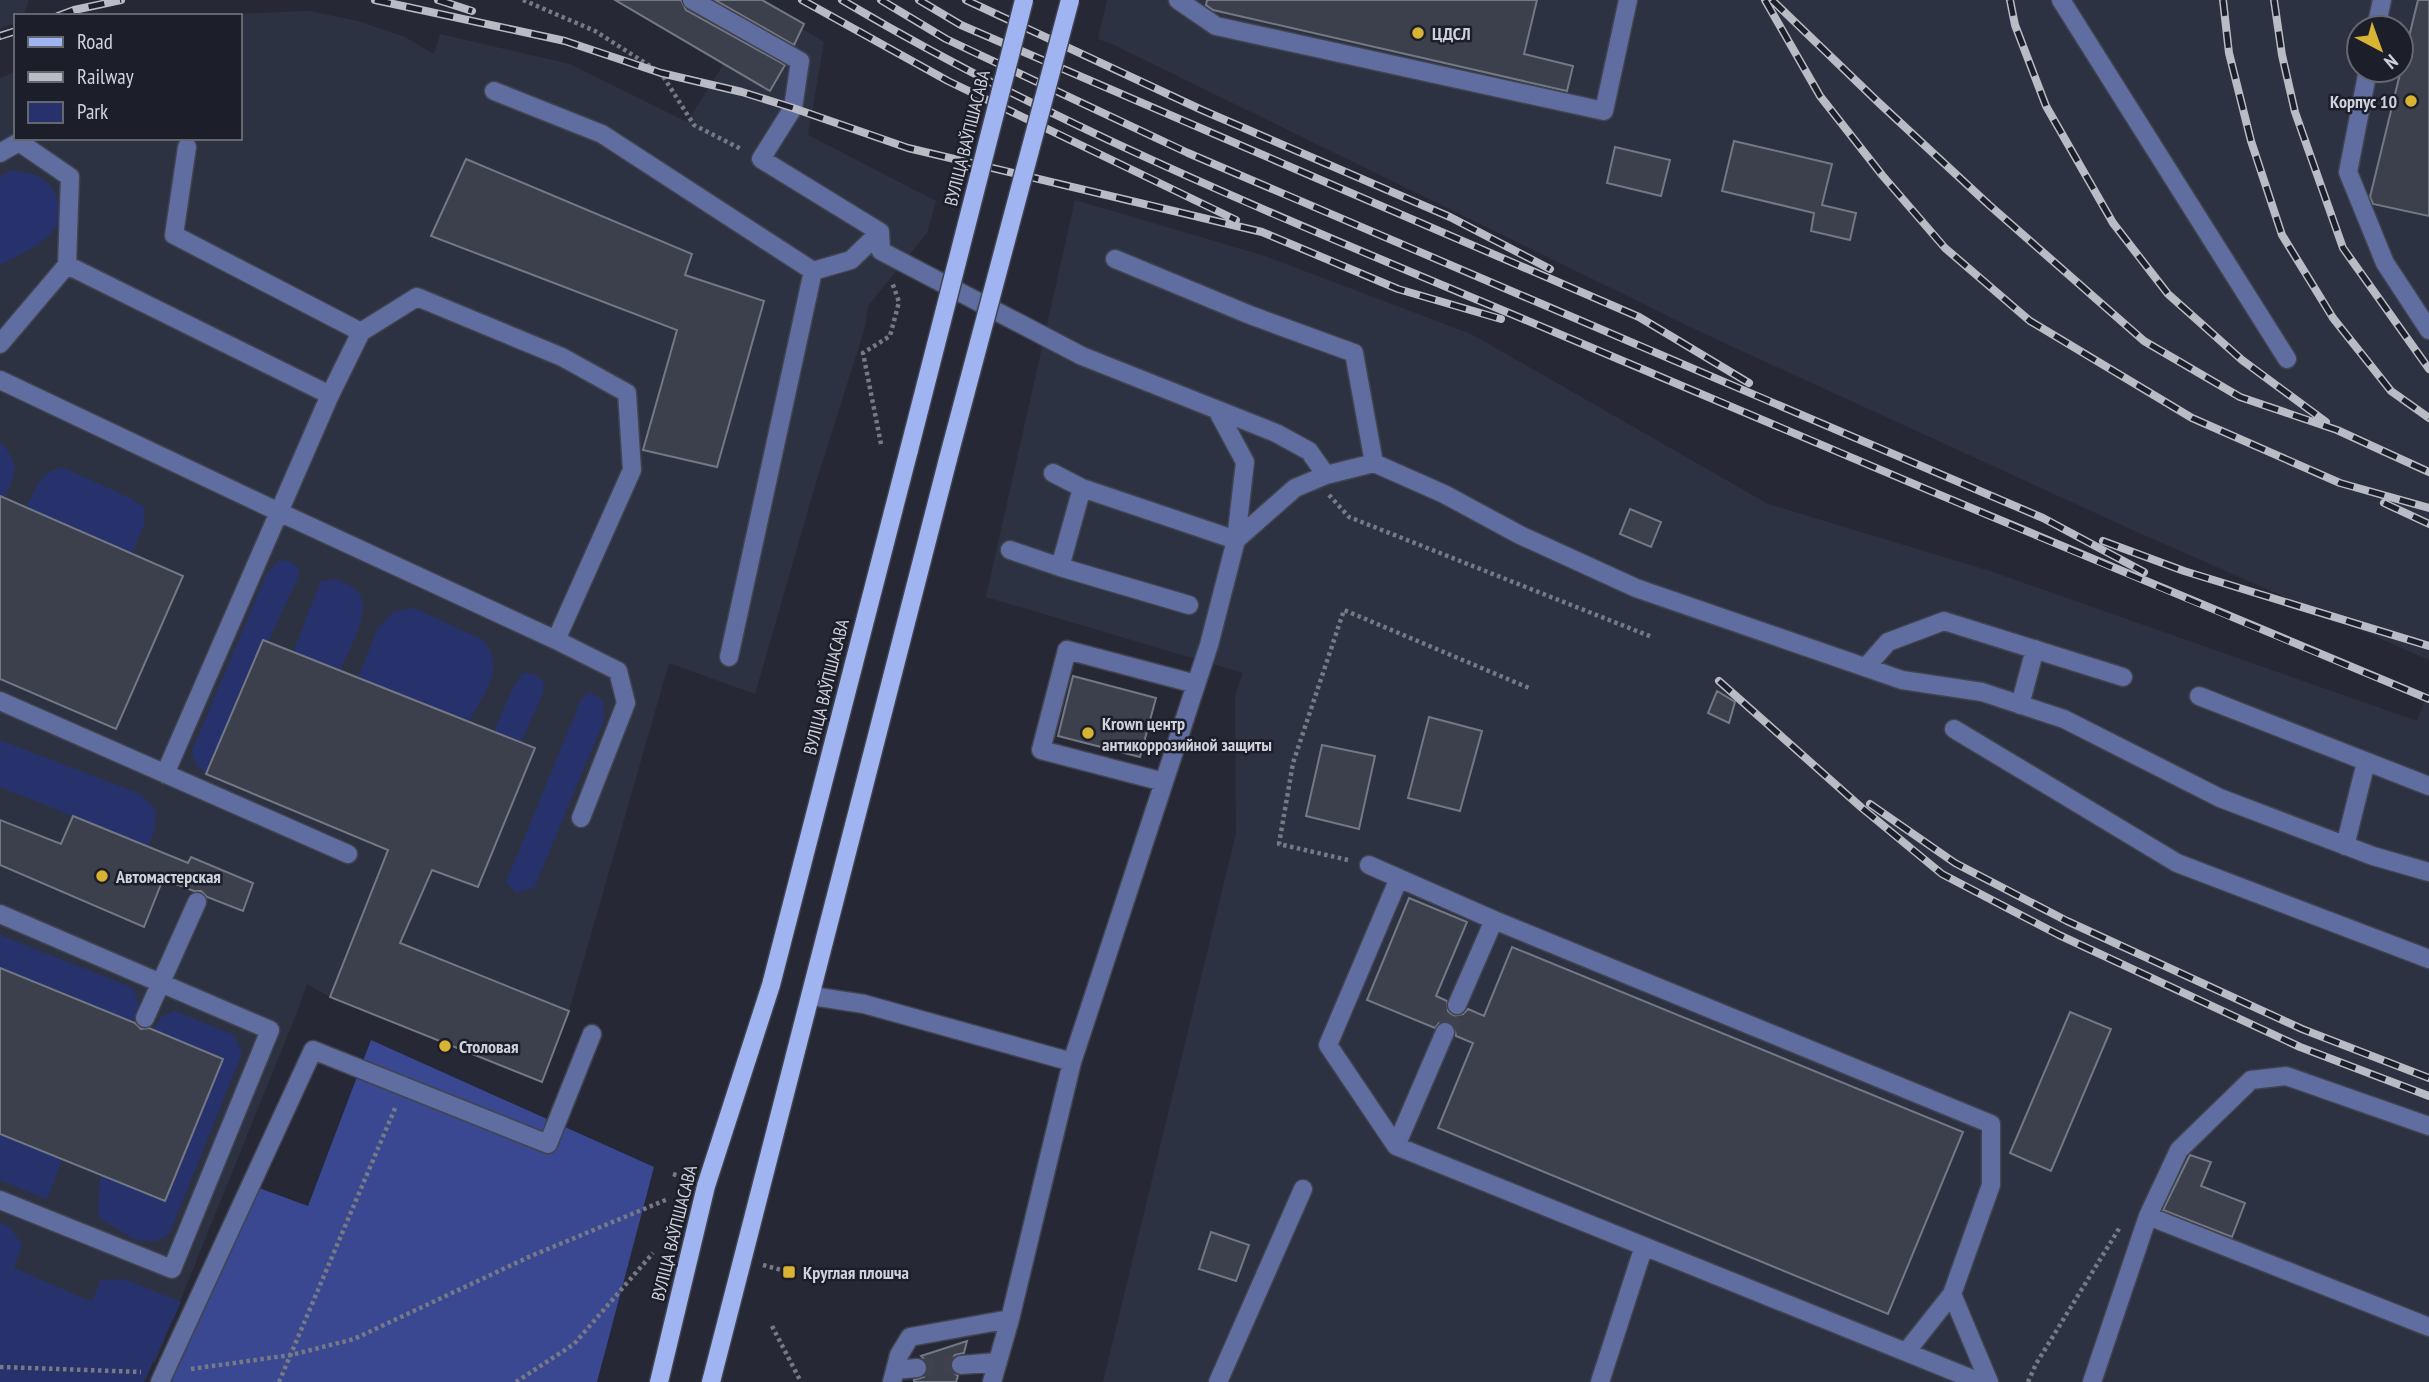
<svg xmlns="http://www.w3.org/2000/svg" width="2429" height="1382" viewBox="0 0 2429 1382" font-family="'PT Sans Narrow',sans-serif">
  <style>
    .built { fill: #2d3243; fill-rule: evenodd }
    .green { fill: #27326c }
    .forest { fill: #394891 }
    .building { fill: #3c404c; stroke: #737885; stroke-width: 2 }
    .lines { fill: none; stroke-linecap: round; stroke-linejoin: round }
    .minor-tunnel { stroke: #3f424e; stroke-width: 18; stroke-dasharray: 18 9; stroke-linecap: butt }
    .minor-casing { stroke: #41444f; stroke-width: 21 }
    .major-casing { stroke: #41444f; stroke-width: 21 }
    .path { stroke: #777a84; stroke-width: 4.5; stroke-dasharray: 3.5 3.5; stroke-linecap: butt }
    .minor { stroke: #5f6da0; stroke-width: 18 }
    .major { stroke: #a1b4f2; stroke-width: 18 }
    .rail-casing { stroke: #b9bcc5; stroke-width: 8 }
    .rail { stroke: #1c1f2a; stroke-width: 5; stroke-dasharray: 16; stroke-linecap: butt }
    .major-bridge-casing { stroke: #41444f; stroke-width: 21; stroke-linecap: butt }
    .major-bridge { stroke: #a1b4f2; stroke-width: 18 }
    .poi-dot { fill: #d9b334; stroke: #1c1f2a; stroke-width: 2.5 }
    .labels { text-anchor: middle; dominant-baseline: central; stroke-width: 5; stroke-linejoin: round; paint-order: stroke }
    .poi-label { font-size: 18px; font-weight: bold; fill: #cfd2da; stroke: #1c1f2a; text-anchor: start }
    .street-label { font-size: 18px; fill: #cfd2da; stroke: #1c1f2a }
  </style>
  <rect width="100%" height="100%" fill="#262935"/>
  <!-- built -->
  <path class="built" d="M 0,0 L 29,0 L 23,16 L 16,16 L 16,22 L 0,29 Z
    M 615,0 L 756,0 L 824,42 L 808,135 L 936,201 L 927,233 L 868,306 L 865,327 L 814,489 L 755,694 L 669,663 L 569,1011 L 542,1082 L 330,997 L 307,984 L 297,1012 L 155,1363 L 0,1302 L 0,78 L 16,72 L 16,138 L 240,138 L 240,16 L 182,16 L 309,11 L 358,21 L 405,37 L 434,54 L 440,34 L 570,64 L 687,122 L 724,64 Z
    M 1107,0 L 2429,0 L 2429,660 L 2137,532 L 1705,334 L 1112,44 L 1098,39 ZM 2359,28 L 2401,28 L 2401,70 L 2359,70 Z
    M 1075,200 L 1265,256 L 1471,334 L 1768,504 L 1990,571 L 2417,721 L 2429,689 L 2429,1382 L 1103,1382 L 1236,833 L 1235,696 L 1243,673 L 986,597 Z"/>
  <!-- green -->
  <path class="green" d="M 13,170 C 21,172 32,173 39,177 C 60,188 66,216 51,233 C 38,247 17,256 0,265 L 0,176 Z
    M 0,442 C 21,464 16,472 5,498 L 0,496 Z
    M 64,468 L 130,498 L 144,507 L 144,524 L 132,554 L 26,508 C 37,488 40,470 64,468 Z
    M 280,560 L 291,562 L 299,568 L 297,580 L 268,642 L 263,640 L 206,774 L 196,764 L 192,751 L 267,573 Z
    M 336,579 C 342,582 350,585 355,589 C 376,606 348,651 340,670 L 293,652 L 321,581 Z
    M 414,608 L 483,640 C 507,667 483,695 469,722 L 358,678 L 378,628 L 394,612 Z
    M 523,673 L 534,674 L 543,681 L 543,693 L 521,742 L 494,732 L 513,687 Z
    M 589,692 L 603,700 L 604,720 L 534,888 L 516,893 L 506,882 L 581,700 Z
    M 0,740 L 140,794 L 156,810 L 154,832 L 148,846 L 0,787 Z
    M 0,935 L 133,988 L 139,1005 L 133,1022 L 0,968 Z
    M 175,1011 L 234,1035 L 242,1053 L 169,1234 L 155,1242 L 134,1239 L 98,1217 L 100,1175 L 165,1201 L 223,1059 L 153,1030 L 161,1017 Z
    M 0,1134 L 63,1158 L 47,1199 L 0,1180 Z
    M 0,1223 L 11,1228 L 22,1245 L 14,1268 L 92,1302 L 100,1280 L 124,1279 L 181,1302 L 144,1382 L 0,1382 Z"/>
  <!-- forest -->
  <path class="forest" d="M 371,1040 L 654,1167 L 597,1382 L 170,1382 L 259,1188 L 308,1206 Z"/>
  <!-- building -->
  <path class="building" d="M 615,0 L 681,0 L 686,10 L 785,65 L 770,91 Z
    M 715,0 L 762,0 L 804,24 L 794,45 Z
    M 1207,0 L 1537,0 L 1524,54 L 1573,66 L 1567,91 L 1213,10 L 1206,5 Z
    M 2418,0 L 2429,0 L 2429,216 L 2373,204 L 2370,197 Z
    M 1734,141 L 1832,164 L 1822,205 L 1856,213 L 1850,240 L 1811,231 L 1814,213 L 1722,191 Z
    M 1615,147 L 1670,160 L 1661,196 L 1607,183 Z
    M 466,159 L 692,254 L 685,275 L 764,301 L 717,467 L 643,450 L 677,330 L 431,236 Z
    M 0,496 L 183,576 L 116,729 L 0,679 Z
    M 1630,509 L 1661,522 L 1651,547 L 1620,534 Z
    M 263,640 L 535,748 L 478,887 L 432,870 L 400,943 L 569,1011 L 542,1082 L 330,997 L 388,850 L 206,774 Z
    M 1073,676 L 1156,698 L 1140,757 L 1058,736 Z
    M 1717,691 L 1735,702 L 1729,723 L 1708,713 Z
    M 1429,717 L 1482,731 L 1460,811 L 1408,798 Z
    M 1322,745 L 1375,756 L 1359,829 L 1306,816 Z
    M 73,816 L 188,863 L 191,857 L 253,883 L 243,911 L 207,897 L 201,891 L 194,891 L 163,879 L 144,927 L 0,865 L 0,820 L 61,844 Z
    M 1409,898 L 1467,922 L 1436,996 L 1447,1001 L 1448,1011 L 1453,1016 L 1463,1014 L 1468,1009 L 1484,1016 L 1512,947 L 1963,1132 L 1888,1314 L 1438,1128 L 1473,1043 L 1456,1036 L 1454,1026 L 1449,1021 L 1439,1023 L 1435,1028 L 1367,1000 Z
    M 0,968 L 135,1023 L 141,1029 L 149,1028 L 223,1059 L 165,1201 L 0,1134 Z
    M 2070,1012 L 2111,1029 L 2051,1171 L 2010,1153 Z
    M 2190,1155 L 2211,1162 L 2201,1186 L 2245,1203 L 2232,1237 L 2163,1210 Z
    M 1211,1232 L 1249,1245 L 1236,1281 L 1199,1269 Z
    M 967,1341 L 964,1353 L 955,1355 L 950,1361 L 951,1371 L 958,1376 L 956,1382 L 914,1382 L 914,1380 L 924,1377 L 928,1372 L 927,1362 L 921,1356 Z"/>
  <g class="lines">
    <!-- minor-tunnel -->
    <path class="minor-tunnel" d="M 1445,1032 L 1457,1005
      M 917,1368 L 961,1365"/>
    <defs>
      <path id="minor" d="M 692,0 L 800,61 L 793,108 L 761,159 L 880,232 L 881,251 L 1082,356 L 1276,433 L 1309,451 L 1326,475
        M 1178,0 L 1216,26 L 1604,111 L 1628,0
        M 2061,0 L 2287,359
        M 2376,28 L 2382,0
        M 2368,70 L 2348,172 L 2385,263 L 2429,330
        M 494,91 L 602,134 L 813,271
        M 187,147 L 174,235 L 361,332
        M 0,153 L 19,142 L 70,177 L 67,265
        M 1115,259 L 1250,315 L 1354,353 L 1374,463
        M 0,344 L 67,265 L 330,395
        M 0,380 L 279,512 L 330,395 L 361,332 L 417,297 L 562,357 L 627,393 L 632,470 L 556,640 L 279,512 L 165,774
        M 1053,473 L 1082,488 L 1236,540 L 1245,462 L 1217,410
        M 1082,488 L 1060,567 L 1189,605
        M 1010,550 L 1060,567
        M 556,640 L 618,671 L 626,703 L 581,818
        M 729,657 L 813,271 L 851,260 L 880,232
        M 1866,667 L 1888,642 L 1944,621 L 2123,677
        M 2199,696 L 2429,786
        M 0,701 L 348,854
        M 2020,705 L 2035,649
        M 1954,729 L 2177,863 L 2429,959
        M 1164,782 L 1041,750 L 1067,650 L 1196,684
        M 2345,846 L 2366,762
        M 1369,865 L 1494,920 L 1991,1124 L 1991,1185 L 1952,1294 L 1989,1382
        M 1399,878 L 1328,1045 L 1396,1146 L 1980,1382
        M 0,914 L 270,1030 L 172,1269 L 0,1200
        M 812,996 L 864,1004 L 1072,1062 L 1010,1319 L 992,1382
        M 1457,1005 L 1494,920
        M 145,1018 L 197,902
        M 1072,1062 L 1209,645 L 1236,540 L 1295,488 L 1326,475 L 1374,463 L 1444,494 L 1520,535 L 1636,588 L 1902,680 L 1982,692 L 2064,719 L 2220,798 L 2373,856 L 2429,872
        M 2429,1126 L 2286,1076 L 2251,1080 L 2179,1150 L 2148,1216 L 2429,1327
        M 1396,1146 L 1445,1032
        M 1906,1352 L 1952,1294
        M 961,1365 L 997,1362
        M 895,1370 L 917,1368
        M 160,1382 L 313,1050 L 548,1144 L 592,1034
        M 892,1382 L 899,1355 L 910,1337 L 1010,1319
        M 1218,1382 L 1303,1189
        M 1600,1382 L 1644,1246
        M 2092,1382 L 2148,1216"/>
      <path id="major" d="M 659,1382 L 706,1186 L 771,985 L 909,450
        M 711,1382 L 948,459"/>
    </defs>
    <!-- minor casing -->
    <use href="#minor" class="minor-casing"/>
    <!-- major casing -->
    <use href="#major" class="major-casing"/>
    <!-- path -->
    <path class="path" d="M 523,0 L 595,31 L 661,73 L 694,125 L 741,149
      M 881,444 L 863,353 L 890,336 L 899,302 L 892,282
      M 1329,495 L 1349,517 L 1652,637
      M 1348,860 L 1279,844 L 1293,763 L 1344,610 L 1529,688
      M 673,1174 L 686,1178
      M 763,1265 L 789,1272
      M 772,1326 L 801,1382
      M 0,1367 L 141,1372
      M 191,1369 L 291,1355 L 354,1339 L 531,1256 L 668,1199
      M 279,1382 L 396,1106
      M 516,1382 L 574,1344 L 653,1253
      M 2028,1382 L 2036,1364 L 2120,1227"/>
    <!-- minor -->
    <use href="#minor" class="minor"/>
    <!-- major -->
    <use href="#major" class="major"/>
    <defs>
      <path id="rail" d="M 375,0 L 565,41 L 661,73 L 742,92 L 793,108 L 908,148 L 1262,232 L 1398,289 L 1501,319
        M 438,0 L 472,11
        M 802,0 L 948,81 L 1236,220
        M 842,0 C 1067,134 1312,230 1552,331 C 1844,454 2136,579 2429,699
        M 881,0 L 946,39 L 1188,153 L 2043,518 L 2144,572
        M 919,0 L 961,25 L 1639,317 L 1749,383
        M 966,0 L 1202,110 L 1450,217 L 1550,269
        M 1765,0 L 1820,96 L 1882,175 L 1945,248 L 2030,321 L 2192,418 L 2340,483 L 2429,508
        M 1772,0 L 1878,102 L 1988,204 L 2144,341 L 2240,397 L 2337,430 L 2429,472
        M 2010,0 L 2015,25 L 2046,106 L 2113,223 L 2168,294 L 2242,360 L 2326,422
        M 2223,0 L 2229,53 L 2251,141 L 2282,235 L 2333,318 L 2391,391 L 2429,418
        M 2274,0 L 2282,55 L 2295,112 L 2343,248 L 2429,369
        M 58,16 L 74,10 L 121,0
        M 0,36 L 16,31
        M 2384,503 L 2429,524
        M 2103,541 L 2184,571 L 2429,646
        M 1719,681 L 1862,808 L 1942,874 L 2059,935 L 2300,1047 L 2429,1096
        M 1870,804 L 1955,863 L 2067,921 L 2302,1029 L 2429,1078"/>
    </defs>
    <!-- rail casing -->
    <use href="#rail" class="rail-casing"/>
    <!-- rail -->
    <use href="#rail" class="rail"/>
    <defs>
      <path id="major-bridge" d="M 909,450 L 1024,0
        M 948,459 L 1070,0"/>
    </defs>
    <!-- major-bridge casing -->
    <use href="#major-bridge" class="major-bridge-casing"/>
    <!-- major-bridge -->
    <use href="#major-bridge" class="major-bridge"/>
  </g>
  <!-- markers -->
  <g class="poi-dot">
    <circle cx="1418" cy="33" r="7"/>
    <circle cx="2411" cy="101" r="7"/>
    <circle cx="1088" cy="733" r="7"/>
    <circle cx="102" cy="876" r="7"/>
    <circle cx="445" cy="1046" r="7"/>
    <rect x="782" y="1265" width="14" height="14" rx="3.5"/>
  </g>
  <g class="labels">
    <!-- poi labels -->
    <g class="poi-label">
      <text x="1432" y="33">ЦДСЛ</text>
      <text x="2397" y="101" text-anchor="end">Корпус 10</text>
      <text x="1102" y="723">Krown центр<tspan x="1102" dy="21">антикоррозийной защиты</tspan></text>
      <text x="116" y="876">Автомастерская</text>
      <text x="459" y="1046">Столовая</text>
      <text x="803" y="1272">Круглая плошча</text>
    </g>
    <!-- street labels -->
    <g class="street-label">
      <text transform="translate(967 138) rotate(-76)">ВУЛІЦА ВАЎПШАСАВА</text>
      <text transform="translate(826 687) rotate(-76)">ВУЛІЦА ВАЎПШАСАВА</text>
      <text transform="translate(674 1233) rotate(-76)">ВУЛІЦА ВАЎПШАСАВА</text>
    </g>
  </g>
  <!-- legend -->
  <rect x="14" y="14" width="228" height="126" fill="#1c1f2a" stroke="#646770" stroke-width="2"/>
  <rect x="28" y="37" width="35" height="10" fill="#a1b4f2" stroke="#646770" stroke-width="2"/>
  <text x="77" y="49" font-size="21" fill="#cfd2da">Road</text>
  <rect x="28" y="72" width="35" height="10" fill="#b9bcc5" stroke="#646770" stroke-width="2"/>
  <text x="77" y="84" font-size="21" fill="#cfd2da">Railway</text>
  <rect x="28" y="102" width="35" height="21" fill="#27326c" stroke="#646770" stroke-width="2"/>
  <text x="77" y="119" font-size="21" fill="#cfd2da">Park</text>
  <!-- north arrow -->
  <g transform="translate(2380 49) rotate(139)"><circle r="33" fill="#1c1f2a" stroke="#646770" stroke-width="2"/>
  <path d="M0-5L12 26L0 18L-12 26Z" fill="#d9b334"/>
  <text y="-10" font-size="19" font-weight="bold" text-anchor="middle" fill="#cfd2da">N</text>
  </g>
</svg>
